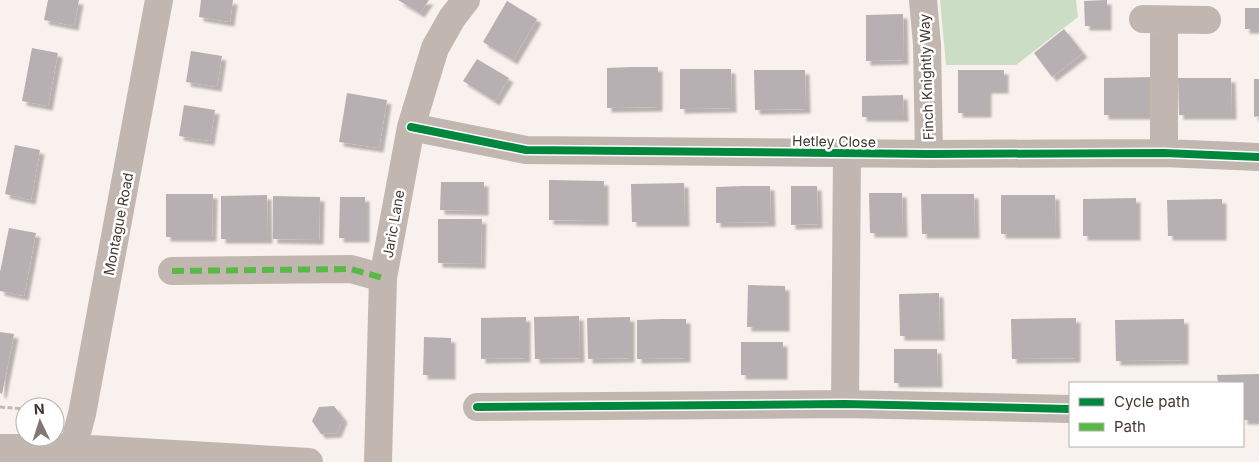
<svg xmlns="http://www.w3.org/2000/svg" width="1259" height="462" viewBox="0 0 1259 462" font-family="Inter,sans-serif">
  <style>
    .green { fill: #cbdec5 }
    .building { fill: #b7b0b3; filter: url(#shadow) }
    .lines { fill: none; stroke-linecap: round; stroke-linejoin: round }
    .path { stroke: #c2b9b4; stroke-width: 3; stroke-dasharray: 5 2.5; stroke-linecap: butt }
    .minor { stroke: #c2b6b1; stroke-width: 28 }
    .quiet { stroke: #58b947; stroke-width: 6; stroke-dasharray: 12 6; stroke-linecap: butt }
    .cycleway-casing { stroke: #fff; stroke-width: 11 }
    .cycleway { stroke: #00873e; stroke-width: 8 }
    .labels { text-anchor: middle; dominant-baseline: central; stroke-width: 5; stroke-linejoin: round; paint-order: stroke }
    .street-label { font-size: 14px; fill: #43362f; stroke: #fff }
  </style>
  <defs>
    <filter id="shadow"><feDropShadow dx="4.5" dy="4.5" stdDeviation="1" flood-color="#0004"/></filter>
  </defs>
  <rect width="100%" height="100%" fill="#f8f1ed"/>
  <!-- green -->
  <path class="green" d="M 940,0 L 1076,0 L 1078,17 L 1016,65 L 946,65 Z"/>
  <!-- building -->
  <path class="building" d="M 48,0 L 79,0 L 74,26 L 44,20 Z
    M 201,0 L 233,0 L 230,22 L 199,17 Z
    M 398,0 L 429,0 L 420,13 Z
    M 1107,0 L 1107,26 L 1085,26 L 1084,1 Z
    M 507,1 L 537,19 L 513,60 L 483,42 Z
    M 1245,8 L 1259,8 L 1259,29 L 1245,29 Z
    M 903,14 L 904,60 L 866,61 L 866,15 Z
    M 1064,29 L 1083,53 L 1052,77 L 1034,53 Z
    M 32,48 L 58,53 L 48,106 L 22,101 Z
    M 191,51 L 222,56 L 217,87 L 186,82 Z
    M 477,59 L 509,78 L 495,101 L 463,81 Z
    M 632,67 L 658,67 L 658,107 L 607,108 L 607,68 Z
    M 680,69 L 731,69 L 732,108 L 680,109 Z
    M 754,70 L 805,70 L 806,109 L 755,110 Z
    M 958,70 L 1004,70 L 1004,89 L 987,89 L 987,113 L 958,113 Z
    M 1157,77 L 1158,115 L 1104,115 L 1104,78 Z
    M 1178,78 L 1231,78 L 1232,115 L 1179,115 Z
    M 1254,79 L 1259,79 L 1259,116 L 1254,117 Z
    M 347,93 L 387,100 L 379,148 L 339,142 Z
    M 903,95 L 904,117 L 862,117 L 862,96 Z
    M 184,105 L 215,110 L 210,141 L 179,136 Z
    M 15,145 L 40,150 L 31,200 L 5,194 Z
    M 549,180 L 604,181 L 604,221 L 549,220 Z
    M 441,182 L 484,182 L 484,211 L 440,210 Z
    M 684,183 L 685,222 L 632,222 L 631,184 Z
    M 743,186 L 770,186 L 771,222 L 716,223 L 716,187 Z
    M 791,186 L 817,186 L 818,224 L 791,225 Z
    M 869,193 L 902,193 L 903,233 L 870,233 Z
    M 166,194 L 213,194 L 212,237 L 166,237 Z
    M 921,194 L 974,194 L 975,234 L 922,234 Z
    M 267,195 L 268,239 L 221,239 L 221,196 Z
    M 1001,195 L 1055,195 L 1056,234 L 1001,234 Z
    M 273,196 L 320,197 L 319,240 L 273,239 Z
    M 340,197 L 365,197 L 365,238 L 339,238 Z
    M 1136,198 L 1136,236 L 1083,236 L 1083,199 Z
    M 1222,199 L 1222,236 L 1168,236 L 1167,200 Z
    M 438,219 L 482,219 L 481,264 L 438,263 Z
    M 9,228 L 36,233 L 24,296 L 0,291 L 0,272 Z
    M 748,285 L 785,286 L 785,327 L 747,327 Z
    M 939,293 L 940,336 L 900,336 L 899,294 Z
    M 579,316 L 580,358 L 535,359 L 534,317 Z
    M 526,317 L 526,358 L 481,359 L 481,318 Z
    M 630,317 L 630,358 L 588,359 L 587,318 Z
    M 1076,318 L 1076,358 L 1012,359 L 1011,319 Z
    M 662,319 L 686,319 L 686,358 L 637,359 L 637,320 Z
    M 1184,319 L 1184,360 L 1116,361 L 1115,320 Z
    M 0,332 L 14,334 L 2,394 L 0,393 Z
    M 424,337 L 451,338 L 451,375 L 423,375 Z
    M 741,342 L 783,342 L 783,375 L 741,375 Z
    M 894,349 L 937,349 L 938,383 L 894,383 Z
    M 1259,374 L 1259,420 L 1243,420 L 1243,383 L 1218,383 L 1217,375 Z
    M 334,406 L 343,418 L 337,433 L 321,434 L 312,421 L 319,407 Z"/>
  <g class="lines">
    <!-- path -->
    <path class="path" d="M 0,407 L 25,409"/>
    <!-- minor -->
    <path class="minor" d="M 923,0 L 927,44 L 929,154
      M 1143,19 L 1207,20
      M 1164,20 L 1164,153
      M 411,127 L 526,150 L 929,154 L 1164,153 L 1259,157
      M 172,271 L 351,269 L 383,278
      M 845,404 L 847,154
      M 477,407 L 845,404 L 1070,409
      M 0,448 L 73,448 L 309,462
      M 73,448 L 82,414 L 159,0
      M 378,462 L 383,278 L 411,127 L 435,48 L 452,18 L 466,0"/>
    <!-- quiet -->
    <path class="quiet" d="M 172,271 L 351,269 L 383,278"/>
    <defs>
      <path id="cycleway" d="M 411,127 L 526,150 L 929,154 L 1164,153 L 1259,157
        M 477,407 L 845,404 L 1070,409"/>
    </defs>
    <!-- cycleway casing -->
    <use href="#cycleway" class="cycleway-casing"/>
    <!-- cycleway -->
    <use href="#cycleway" class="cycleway"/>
  </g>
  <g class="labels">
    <!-- street labels -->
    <g class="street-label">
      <text transform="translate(926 77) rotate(-92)">Finch Knightly Way</text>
      <text transform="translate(834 141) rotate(1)">Hetley Close</text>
      <text transform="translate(118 224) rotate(-79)">Montague Road</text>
      <text transform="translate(393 224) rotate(-80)">Jaric Lane</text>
    </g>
  </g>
  <!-- legend -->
  <rect x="1069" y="382" width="175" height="65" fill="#ffffff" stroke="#b4afac"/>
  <rect x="1079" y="398" width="25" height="8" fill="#00873e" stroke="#b4afac"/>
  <text x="1114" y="407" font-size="15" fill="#43362f">Cycle path</text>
  <rect x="1079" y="423" width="25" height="8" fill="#58b947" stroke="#b4afac"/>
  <text x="1114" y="432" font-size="15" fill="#43362f">Path</text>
  <!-- north arrow -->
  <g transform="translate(40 422) rotate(356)"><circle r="24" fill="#ffffff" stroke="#b4afac"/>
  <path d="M0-4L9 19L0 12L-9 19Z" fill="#827772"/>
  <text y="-8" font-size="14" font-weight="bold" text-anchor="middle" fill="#43362f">N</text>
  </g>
</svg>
